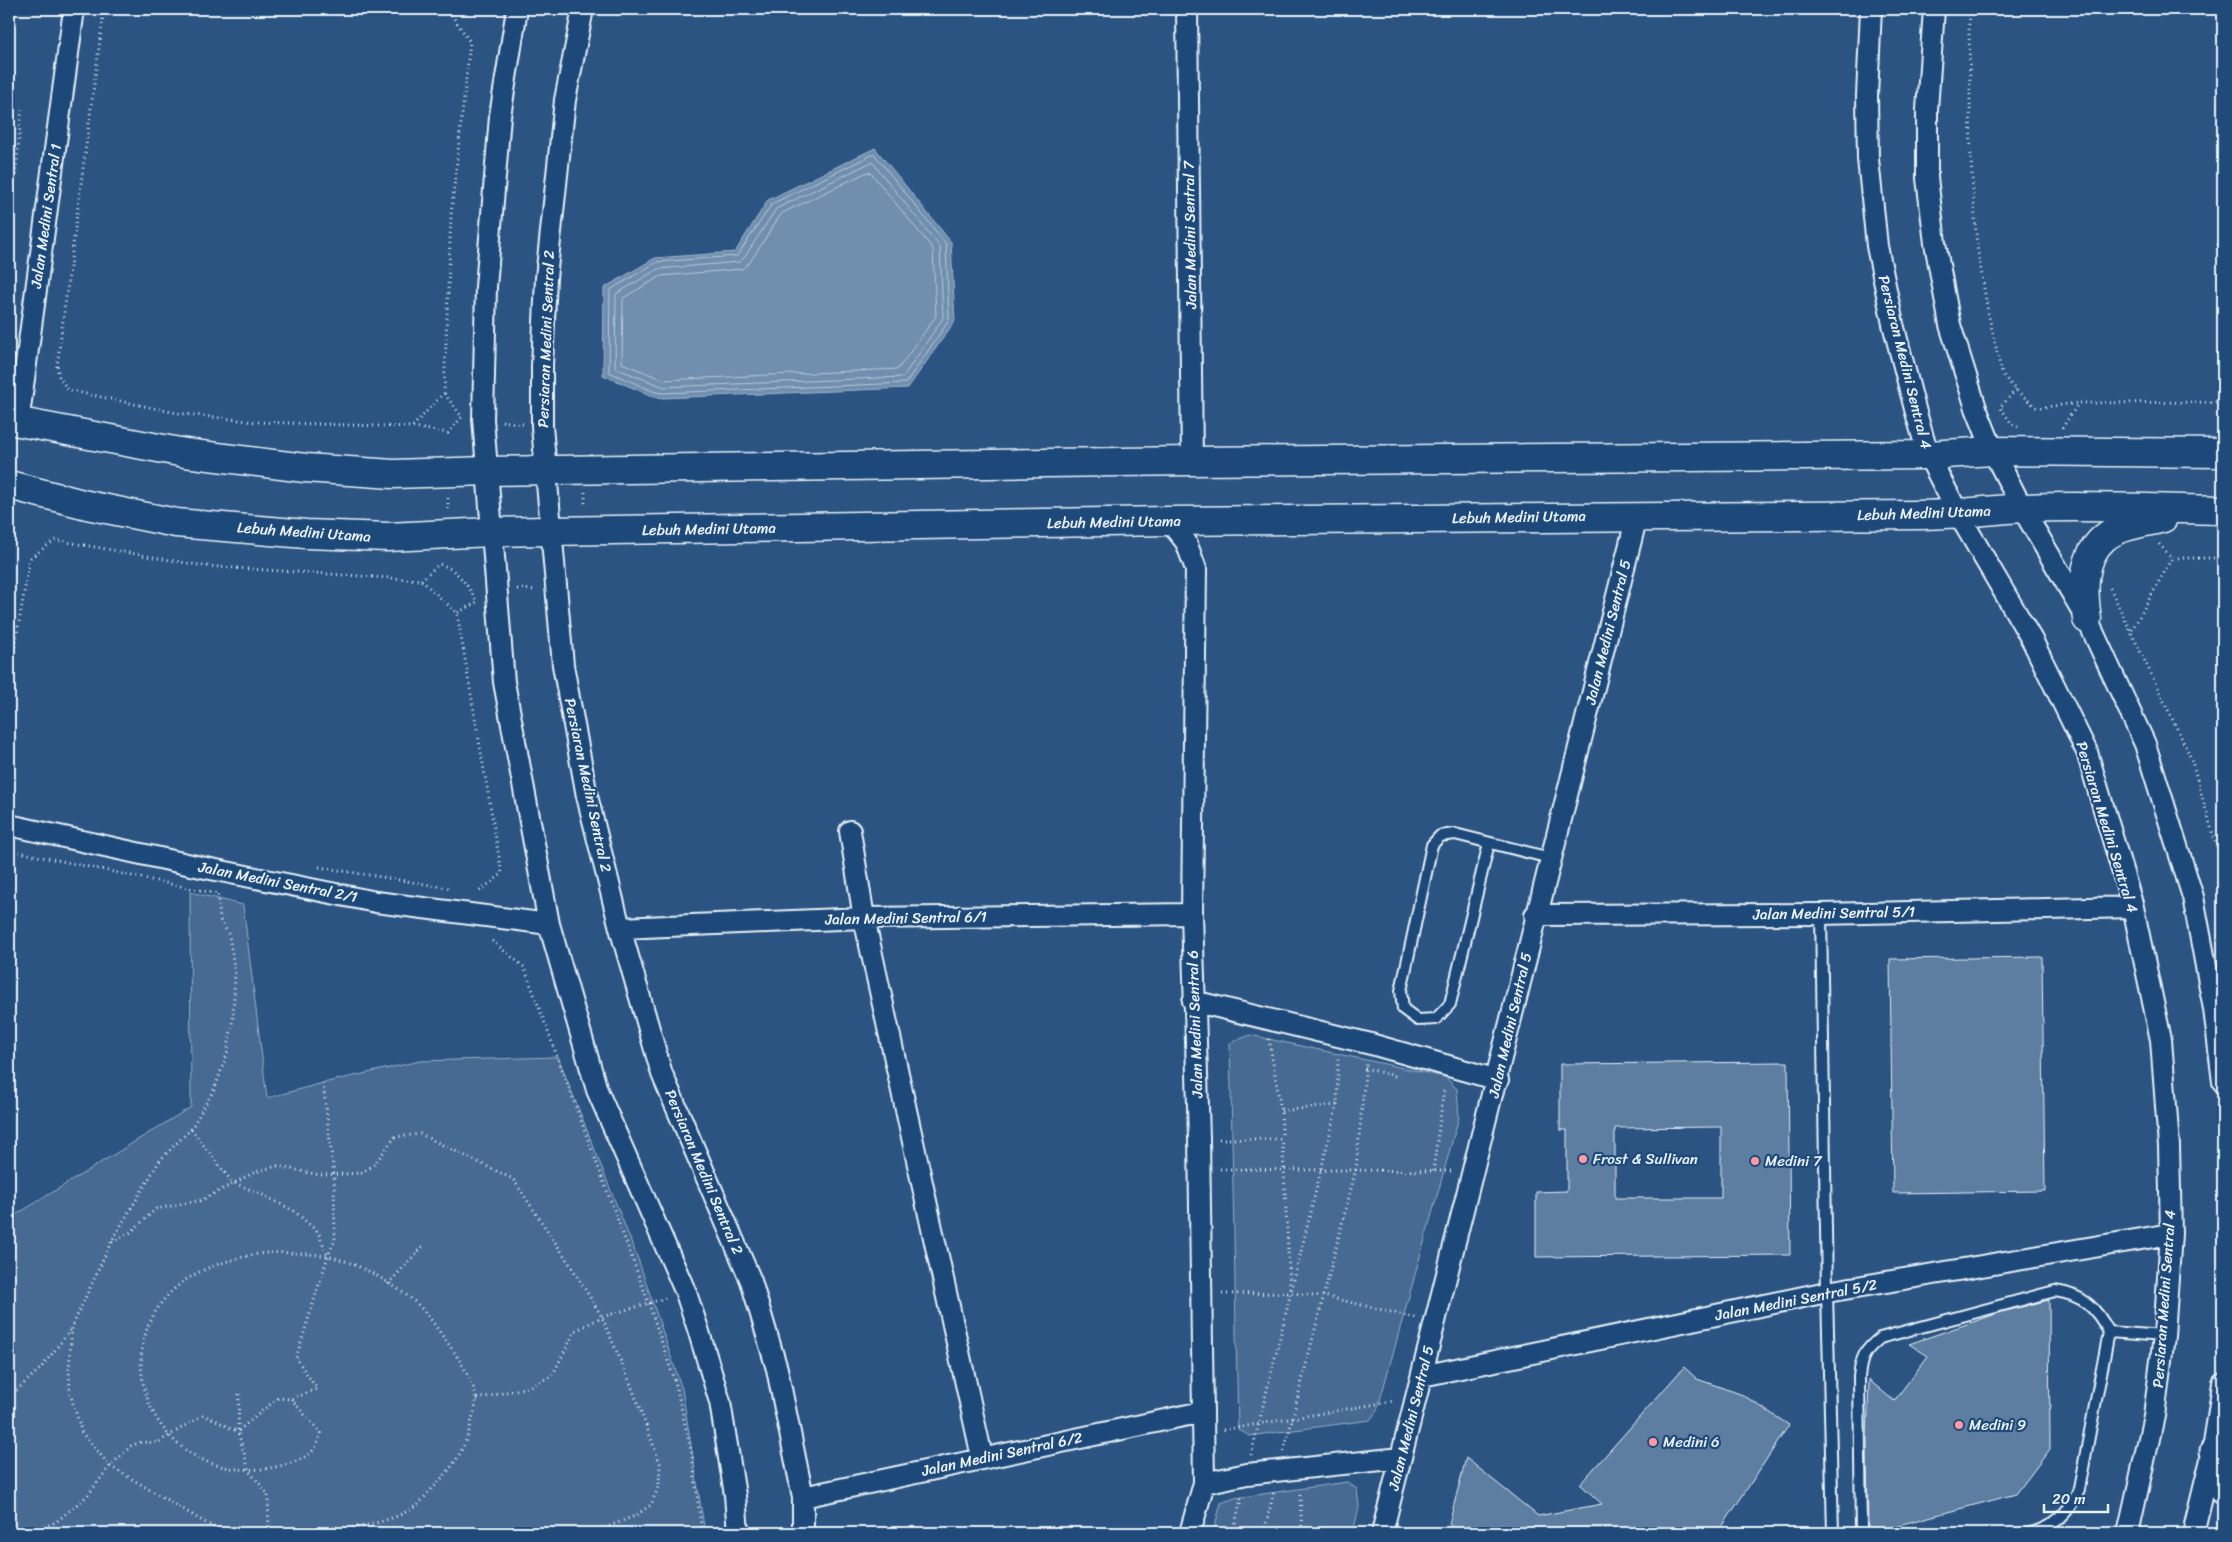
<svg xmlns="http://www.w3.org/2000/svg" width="2232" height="1542" viewBox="0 0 2232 1542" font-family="Sriracha,sans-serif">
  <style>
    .green { fill: #476b93; stroke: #98aec6 }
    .water { fill: #708ead; stroke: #a0b6cb }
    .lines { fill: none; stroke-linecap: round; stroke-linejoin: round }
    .shore { stroke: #b8c9da; stroke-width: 1 }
    .building { fill: #5d7da1; stroke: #e8f1f8; fill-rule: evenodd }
    .service-casing { stroke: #e8f1f8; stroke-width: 14 }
    .minor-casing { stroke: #e8f1f8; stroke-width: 24 }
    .tertiary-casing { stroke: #e8f1f8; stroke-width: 29 }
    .secondary-casing { stroke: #e8f1f8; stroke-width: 31 }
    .path { stroke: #e8f1f8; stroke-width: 3; stroke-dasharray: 1 4; stroke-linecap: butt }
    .service { stroke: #1f4a7a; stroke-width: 10 }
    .minor { stroke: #1f4a7a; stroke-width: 20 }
    .tertiary { stroke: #1f4a7a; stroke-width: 25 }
    .secondary { stroke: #1f4a7a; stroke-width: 28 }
    .poi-dot { fill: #ff9aa2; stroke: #1f4a7a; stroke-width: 2 }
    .labels { text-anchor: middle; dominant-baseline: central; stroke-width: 4.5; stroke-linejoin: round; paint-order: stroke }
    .street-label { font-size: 15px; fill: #e8f1f8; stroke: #1f4a7a }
    .poi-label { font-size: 15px; fill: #e8f1f8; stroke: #1f4a7a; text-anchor: start }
  </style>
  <rect width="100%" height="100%" fill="#2b5482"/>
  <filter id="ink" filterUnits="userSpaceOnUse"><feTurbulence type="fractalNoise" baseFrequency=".02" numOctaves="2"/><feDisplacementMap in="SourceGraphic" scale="10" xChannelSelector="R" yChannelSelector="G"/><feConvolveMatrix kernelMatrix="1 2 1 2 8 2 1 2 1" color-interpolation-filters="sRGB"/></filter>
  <g filter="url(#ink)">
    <!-- green -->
    <path class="green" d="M 190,892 L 243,905 L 267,1098 L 323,1083 L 420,1061 L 558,1057 L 638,1259 L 682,1389 L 705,1533 L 9,1533 L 9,1219 L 191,1107 Z
      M 1250,1035 L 1445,1077 L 1457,1089 L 1459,1117 L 1377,1411 L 1370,1420 L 1249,1436 L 1238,1429 L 1230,1043 Z
      M 1347,1482 L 1357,1489 L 1359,1507 L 1353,1533 L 1213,1533 L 1221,1503 L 1235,1498 Z"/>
    <!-- water -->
    <path class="water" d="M 875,148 L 951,242 L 955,321 L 908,388 L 663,398 L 654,397 L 603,375 L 604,288 L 655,258 L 735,252 L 768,200 Z"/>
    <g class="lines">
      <!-- shore -->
      <path class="shore" d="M 872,155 L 875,155 L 946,244 L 949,320 L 906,383 L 663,393 L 655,392 L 609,372 L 610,290 L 657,262 L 737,256 L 772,204 Z
        M 870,163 L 873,163 L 940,247 L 943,318 L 903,377 L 664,387 L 615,368 L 616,294 L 658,269 L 739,262 L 744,258 L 776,209 Z
        M 868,172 L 871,173 L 933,249 L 936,316 L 898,369 L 664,380 L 622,363 L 623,298 L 661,276 L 742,269 L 750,262 L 781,214 Z"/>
    </g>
    <!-- building -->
    <path class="building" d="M 2042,957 L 2045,1191 L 1893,1193 L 1890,959 Z
      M 1788,1062 L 1790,1255 L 1536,1257 L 1536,1192 L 1567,1191 L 1567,1130 L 1560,1130 L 1560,1064 ZM 1721,1127 L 1721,1198 L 1615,1198 L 1615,1128 Z
      M 2049,1300 L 2050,1449 L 2016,1494 L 1868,1533 L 1867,1439 L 1869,1380 L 1894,1401 L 1928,1356 L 1909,1344 L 2002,1312 Z
      M 1684,1367 L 1697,1379 L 1743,1395 L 1789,1425 L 1718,1533 L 1458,1533 L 1449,1524 L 1466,1458 L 1538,1516 L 1602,1504 L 1580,1484 Z"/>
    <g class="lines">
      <defs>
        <path id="service" d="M 1489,843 L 1450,1004 L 1436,1019 L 1418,1020 L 1403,1009 L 1401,991 L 1432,845 L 1440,836 L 1455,834 L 1550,858
          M 1821,914 L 1827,1292 L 1833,1533
          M 2109,1332 L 2164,1336
          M 1861,1533 L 1859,1377 C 1861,1357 1865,1350 1880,1338 L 2055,1291 C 2084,1295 2096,1308 2109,1332 L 2079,1489 C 2070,1511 2054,1528 2030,1533"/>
        <path id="minor" d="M 517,9 L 500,116 L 486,287 L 483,419 L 504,682 L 549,924 L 597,1090 L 686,1293 L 698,1329 L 720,1402 L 735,1495 L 738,1533
          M 583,9 L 565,100 L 546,278 L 542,366 L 542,426 L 563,665 L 587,796 L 620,928 L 662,1074 L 751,1281 L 777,1369 L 803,1497 L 803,1533
          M 1187,9 L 1192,461
          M 1871,9 L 1867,96 L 1868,159 L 1877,246 L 1893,324 L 1915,409 L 1928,455 L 1959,515 L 2032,640 L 2087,752 L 2133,907 L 2161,1040 L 2169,1146 L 2171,1234 L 2164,1336 L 2154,1416 L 2128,1533
          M 1934,9 L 1927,110 L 1927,178 L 1935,243 L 1950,325 L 1976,408 L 1993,451 L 2022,508 L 2087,619 L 2145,744 L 2193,897 L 2214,1009 L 2223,1082
          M 18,423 L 74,9
          M 1169,521 L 1186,542 L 1196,569 L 1192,914 L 1199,1138 L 1204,1483 L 1190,1533
          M 9,825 L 196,866 L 376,902 L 549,924
          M 850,831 L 864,918 L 982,1457
          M 1535,915 L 1821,914 L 2133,907
          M 620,928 L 864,918 L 1192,914
          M 1193,1001 L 1371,1044 L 1498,1080
          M 1422,1376 L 1827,1292 L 2171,1234
          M 1204,1483 L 1247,1474 L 1401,1458
          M 803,1497 L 1202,1412
          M 1382,1533 C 1469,1195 1551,855 1637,516
          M 2193,1533 L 2213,1451 L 2223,1383"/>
        <path id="tertiary" d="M 2213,1451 L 2223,1490"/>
        <path id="secondary" d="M 9,420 L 185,453 L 305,468 L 393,474 L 488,471 L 1192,461 L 1928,455 L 1993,451 L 2223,453
          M 9,485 L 87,505 L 176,523 L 306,534 L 388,537 L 491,532 L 1169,521 L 1916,515 C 1953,515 1988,510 2023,508 C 2090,505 2157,509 2223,510
          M 2087,619 C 2083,592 2081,558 2104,538 C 2119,525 2145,523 2163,518"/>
      </defs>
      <!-- service casing -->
      <use href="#service" class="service-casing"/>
      <!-- minor casing -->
      <use href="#minor" class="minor-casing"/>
      <!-- tertiary casing -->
      <use href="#tertiary" class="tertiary-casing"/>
      <!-- secondary casing -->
      <use href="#secondary" class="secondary-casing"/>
      <!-- path -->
      <path class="path" d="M 104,9 L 57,366 L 59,377 L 68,390 L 177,413 L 257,422 L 412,427 L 444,393 L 451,215 L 470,42 L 451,14 L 419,9
        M 1971,9 L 1969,24 L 1971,161 L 1977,246 L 1988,312 L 2002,374 L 2016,390 L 2037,408 L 2078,403 L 2223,402
        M 9,245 L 22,106
        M 2016,390 L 2000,407 L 2012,424 L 2018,427
        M 502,421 L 523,424
        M 413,427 L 448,433 L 462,417 L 444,393
        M 2062,428 L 2078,404
        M 585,492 L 585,506
        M 448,509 L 448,496
        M 2159,544 L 2172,558 L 2223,558
        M 421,580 L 439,564 C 458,569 468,586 477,602 L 457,613
        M 2110,588 L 2191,758 L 2223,869
        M 517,589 L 536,590
        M 2132,630 L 2172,558
        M 9,681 L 30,558 L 55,540 L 204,566 L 421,580 L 457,613 L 502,874 L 477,893
        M 9,850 L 218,894 L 220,920 L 229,935 L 235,974 L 233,1018 L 227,1054 L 215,1088 L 191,1129 L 160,1160 L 111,1242 L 72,1327 L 69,1369 L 70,1393 L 82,1433 L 110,1466 L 216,1529 L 234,1533
        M 319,867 L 449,888
        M 492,941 L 524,967 L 649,1304 L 676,1385 L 692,1455 L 702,1533
        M 1269,1039 L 1281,1111 L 1290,1289
        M 1365,1068 L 1399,1077
        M 1281,1111 L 1337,1105
        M 191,1129 L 232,1182 L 263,1195 L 294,1211 L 318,1232 L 328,1256
        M 1219,1139 L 1283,1139
        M 1220,1169 L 1453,1171
        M 1433,1171 L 1444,1089
        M 112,1242 L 131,1232 L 156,1209 L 202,1200 L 255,1172 L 277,1166 L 320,1175 L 361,1173 L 373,1166 L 395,1137 L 420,1134 L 513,1179 L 571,1266 L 602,1317 L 631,1385 L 660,1463 L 659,1485 L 651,1505 L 635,1516 L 602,1529 L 566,1533
        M 388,1284 L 423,1246
        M 1222,1294 L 1290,1293 L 1324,1296 L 1416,1318
        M 239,1394 L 238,1431 L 249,1471 L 268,1494 L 269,1533
        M 9,1397 L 41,1368 L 72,1328
        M 291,1399 L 321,1433 C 319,1437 318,1443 316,1447 C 307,1460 284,1466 269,1468 C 136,1488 87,1307 219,1264 C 243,1256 264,1251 289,1253 C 301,1254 314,1254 327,1256 C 355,1261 392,1283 414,1301 C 428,1313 439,1332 450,1346 C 458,1357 477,1387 476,1401 C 476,1406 474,1413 472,1419 C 465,1452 453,1467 430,1491 C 425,1496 420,1504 413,1508 C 386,1524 354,1528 323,1533
        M 477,1399 L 528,1387 L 552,1376 L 575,1331 L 602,1317 L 666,1298
        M 1223,1430 L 1394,1401
        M 1284,1451 L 1356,1169 L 1366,1064
        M 1251,1455 L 1337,1105 L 1338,1057
        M 1300,1495 L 1302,1533
        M 30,1533 L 56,1522 L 87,1496 L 110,1466 L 131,1446 L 141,1442 L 157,1443 L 201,1416 C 215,1416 225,1428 238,1431 L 278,1398 L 291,1399 L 317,1389 L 296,1358 L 328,1256 L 335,1240 L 334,1175 L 323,1083
        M 1233,1533 L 1242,1495
        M 1264,1533 L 1274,1491"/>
      <!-- service -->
      <use href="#service" class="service"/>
      <!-- minor -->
      <use href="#minor" class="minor"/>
      <!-- tertiary -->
      <use href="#tertiary" class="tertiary"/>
      <!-- secondary -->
      <use href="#secondary" class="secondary"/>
    </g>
  </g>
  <!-- markers -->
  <g class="poi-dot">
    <circle cx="1583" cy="1159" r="5"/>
    <circle cx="1755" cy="1161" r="5"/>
    <circle cx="1959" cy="1425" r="5"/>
    <circle cx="1653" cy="1442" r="5"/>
  </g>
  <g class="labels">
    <!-- street labels -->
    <g class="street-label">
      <text transform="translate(46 216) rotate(-82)">Jalan Medini Sentral 1</text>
      <text transform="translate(1190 235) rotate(-91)">Jalan Medini Sentral 7</text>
      <text transform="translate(546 339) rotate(-88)">Persiaran Medini Sentral 2</text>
      <text transform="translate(1905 362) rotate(76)">Persiaran Medini Sentral 4</text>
      <text transform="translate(1924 513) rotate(-2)">Lebuh Medini Utama</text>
      <text transform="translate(1519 517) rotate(-1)">Lebuh Medini Utama</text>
      <text transform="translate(1114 522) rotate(-1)">Lebuh Medini Utama</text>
      <text transform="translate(709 529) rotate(-1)">Lebuh Medini Utama</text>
      <text transform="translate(304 532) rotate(4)">Lebuh Medini Utama</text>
      <text transform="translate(1608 632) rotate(-76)">Jalan Medini Sentral 5</text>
      <text transform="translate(588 785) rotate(78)">Persiaran Medini Sentral 2</text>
      <text transform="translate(2107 827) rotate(73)">Persiaran Medini Sentral 4</text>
      <text transform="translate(278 882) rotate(11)">Jalan Medini Sentral 2/1</text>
      <text transform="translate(1834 913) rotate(-1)">Jalan Medini Sentral 5/1</text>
      <text transform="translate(906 918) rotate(-1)">Jalan Medini Sentral 6/1</text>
      <text transform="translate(1195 1024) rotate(-92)">Jalan Medini Sentral 6</text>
      <text transform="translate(1510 1025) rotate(-77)">Jalan Medini Sentral 5</text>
      <text transform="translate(704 1172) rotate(67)">Persiaran Medini Sentral 2</text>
      <text transform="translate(2164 1299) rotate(-86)">Persiaran Medini Sentral 4</text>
      <text transform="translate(1796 1300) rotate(-11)">Jalan Medini Sentral 5/2</text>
      <text transform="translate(1411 1418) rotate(-76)">Jalan Medini Sentral 5</text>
      <text transform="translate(1002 1454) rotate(-12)">Jalan Medini Sentral 6/2</text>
    </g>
    <!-- poi labels -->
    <g class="poi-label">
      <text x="1593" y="1159">Frost &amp; Sullivan</text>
      <text x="1765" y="1161">Medini 7</text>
      <text x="1969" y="1425">Medini 9</text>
      <text x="1663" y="1442">Medini 6</text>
    </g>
  </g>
  <!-- margin -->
  <rect width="2232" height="1542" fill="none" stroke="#1f4a7a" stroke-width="30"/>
  <rect x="15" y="15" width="2202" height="1512" fill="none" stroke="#e8f1f8" stroke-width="2" filter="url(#ink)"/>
  <!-- scale -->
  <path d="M2044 1504v8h64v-8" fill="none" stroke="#e8f1f8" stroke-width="2.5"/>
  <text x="2052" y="1504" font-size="15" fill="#e8f1f8" stroke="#1f4a7a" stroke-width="4" paint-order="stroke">20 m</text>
</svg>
